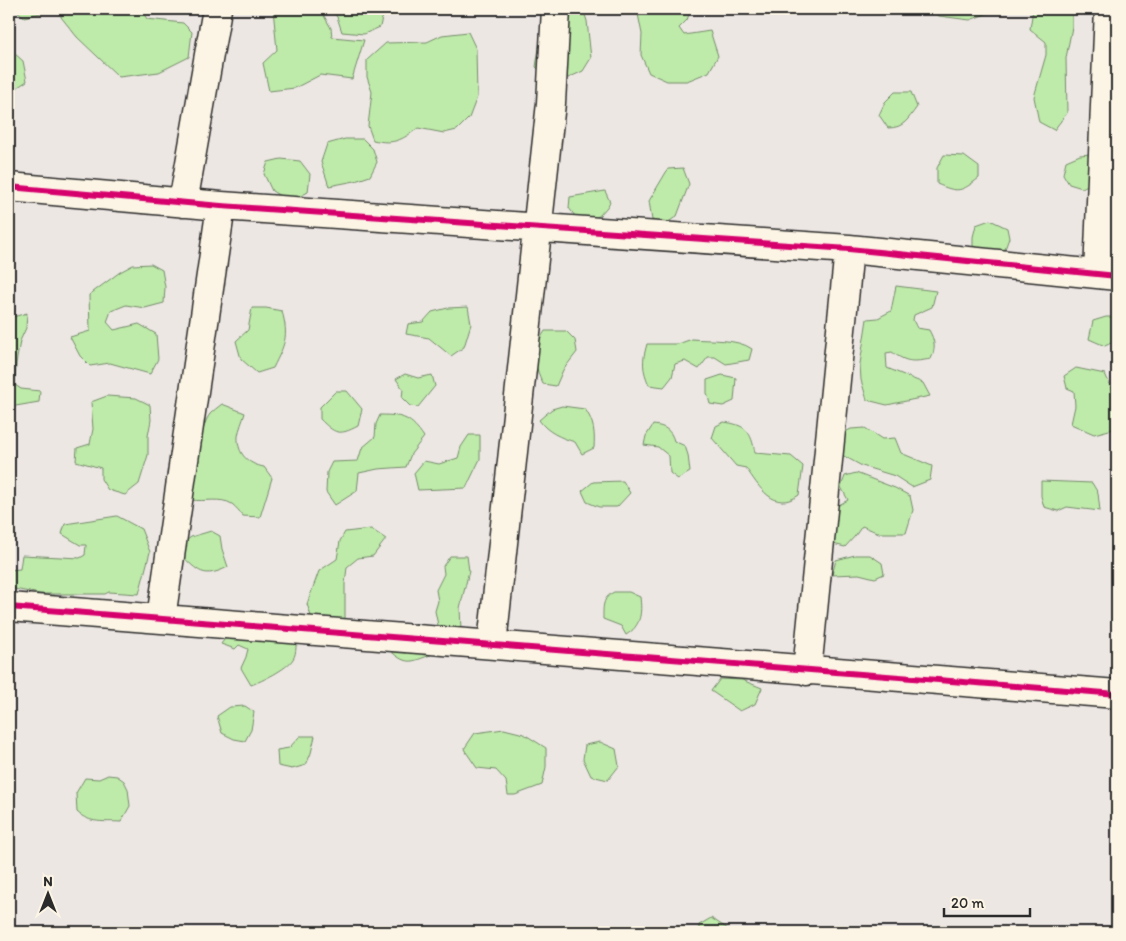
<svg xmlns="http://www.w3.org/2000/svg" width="1126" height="941" viewBox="0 0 1126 941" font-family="Itim,sans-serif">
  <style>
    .green { fill: #beeba9; stroke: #748b6a }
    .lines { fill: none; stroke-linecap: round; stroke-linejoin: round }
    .minor-casing { stroke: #2b2b2b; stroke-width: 31 }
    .minor { stroke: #fcf5e5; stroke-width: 28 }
    .cycleway-casing { stroke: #fcf5e5; stroke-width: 9 }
    .cycleway { stroke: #d6006c; stroke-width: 6 }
  </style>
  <rect width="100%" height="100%" fill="#ede7e4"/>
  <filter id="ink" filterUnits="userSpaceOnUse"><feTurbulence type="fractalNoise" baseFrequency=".02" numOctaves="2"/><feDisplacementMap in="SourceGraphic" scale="10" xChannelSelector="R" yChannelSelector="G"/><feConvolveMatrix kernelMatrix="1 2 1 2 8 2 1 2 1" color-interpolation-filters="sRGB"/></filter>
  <g filter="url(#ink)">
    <!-- green -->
    <path class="green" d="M 15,9 L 43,9 L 41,13 L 24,17 Z
      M 62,9 L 141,9 L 147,19 L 183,23 L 192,32 L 189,57 L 159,72 L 119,77 L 77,37 L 61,17 Z
      M 273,9 L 320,9 L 331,28 L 332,37 L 364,40 L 352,79 L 320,75 L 295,88 L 269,91 L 263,63 L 277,50 Z
      M 331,9 L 382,9 L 383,13 L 380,27 L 364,34 L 342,32 L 337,17 Z
      M 548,9 L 583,9 L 587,21 L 591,58 L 583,71 L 568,78 L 547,78 L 536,67 L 541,35 Z
      M 644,9 L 691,9 L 687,20 L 679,28 L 684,35 L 710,31 L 718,56 L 709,72 L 687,81 L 667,81 L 649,73 L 641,55 L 642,34 L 638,14 Z
      M 928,9 L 996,9 L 996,10 L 970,20 L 939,16 Z
      M 1033,9 L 1072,9 L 1072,27 L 1066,58 L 1067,113 L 1054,130 L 1039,122 L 1034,97 L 1046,55 L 1046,42 L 1030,29 Z
      M 468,32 L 476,49 L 477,97 L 469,118 L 457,130 L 444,133 L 418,128 C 402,140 394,145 373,140 L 368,126 L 372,92 L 367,77 L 367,60 L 386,43 L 427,42 L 442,35 Z
      M 9,45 L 14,53 L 23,61 L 27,81 L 9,93 Z
      M 895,92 L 911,92 L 917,107 C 908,119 904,128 888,128 L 879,115 L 885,102 Z
      M 345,139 L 363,139 L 373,149 L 377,162 L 370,176 L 355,181 L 329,186 L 321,162 L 327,144 Z
      M 1100,153 L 1117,166 L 1117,188 C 1101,181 1098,179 1082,188 L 1069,184 L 1063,174 L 1066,161 L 1080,155 Z
      M 944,155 L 964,156 L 979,167 L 979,178 C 961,192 958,193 937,184 L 937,168 Z
      M 281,159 L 300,161 L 310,174 L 308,192 L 290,202 L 272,191 L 264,174 L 268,162 Z
      M 683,168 L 689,184 L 677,216 L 667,223 L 652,220 L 649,201 L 668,169 Z
      M 605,191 L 610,202 L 607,207 L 600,215 L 590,222 L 578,220 L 569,208 L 570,197 Z
      M 9,219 L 12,222 L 10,257 L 13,286 L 9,286 Z
      M 990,220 L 1007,228 L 1009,238 L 1004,252 L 989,255 L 973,246 L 973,237 L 976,225 Z
      M 151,264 L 162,270 L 165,287 L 164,303 L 145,308 L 126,305 L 111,311 L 107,322 L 114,330 L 139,324 L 156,334 L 158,359 L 150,374 L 110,363 L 90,366 L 80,356 L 70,337 L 90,331 L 89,295 L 120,272 L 133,265 Z
      M 896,286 L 936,291 L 932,307 L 914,315 L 913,320 L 917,328 L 929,330 C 935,341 936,348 931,359 C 913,362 907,363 892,352 L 886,353 L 887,368 L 923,383 L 930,396 L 887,405 L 867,400 L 861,380 L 860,364 L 867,319 L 878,318 L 891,311 Z
      M 468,307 L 471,324 L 464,347 L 451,356 L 429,338 L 406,334 L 408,324 L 423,322 L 432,312 L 448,308 Z
      M 252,308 L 266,308 L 282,311 C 289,337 285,344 273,368 L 257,373 L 241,359 L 236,341 L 248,330 Z
      M 27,313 L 26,328 L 20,341 L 16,364 L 15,385 L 21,389 L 40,391 L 39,402 L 10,407 L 9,407 L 9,318 Z
      M 1106,317 L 1117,317 L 1117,339 L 1115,341 L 1105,346 L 1089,339 L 1093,321 Z
      M 545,331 L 566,331 L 575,340 L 577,352 L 563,370 L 556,386 L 543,384 C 533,361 531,353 545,331 Z
      M 692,339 C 710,341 737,338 752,349 L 749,360 L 726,364 L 715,357 L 708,357 L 699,369 L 685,361 L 675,364 L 672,377 L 664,387 L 649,385 C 642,369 642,361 647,344 L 678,344 Z
      M 1076,368 L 1105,374 L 1117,399 L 1117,428 L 1094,434 L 1071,424 L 1075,406 L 1074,391 L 1067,388 L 1064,376 Z
      M 405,374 L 418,378 L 432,375 L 435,386 L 418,407 L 410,406 L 402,398 L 403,389 L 396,379 Z
      M 722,375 L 736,378 L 734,401 L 723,406 L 710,404 L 707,393 L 707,380 Z
      M 336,391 L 347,391 L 362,409 L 358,426 C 339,436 335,434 320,419 L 320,407 Z
      M 107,396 L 136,398 L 150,405 L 151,420 L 148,436 L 148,455 L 139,484 L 125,495 L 108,490 L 101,479 L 101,468 L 76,461 L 77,448 L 90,444 L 93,429 L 91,402 Z
      M 222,404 L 245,413 C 243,420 239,429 238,436 C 237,454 248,464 264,467 L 272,478 L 260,517 L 243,516 C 240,512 236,507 232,504 C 221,497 204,502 192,500 C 194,482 199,427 210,414 C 213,411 218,407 222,404 Z
      M 562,406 L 585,409 C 594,422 595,432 594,448 L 582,454 L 575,442 C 561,438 547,432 539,420 L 552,409 Z
      M 380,415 C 404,415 411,418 424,437 L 411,454 L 406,467 L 378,469 L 359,473 L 357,491 L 335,505 L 326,492 L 327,472 L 332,462 L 358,461 L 362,448 L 375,437 L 376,424 Z
      M 724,422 C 746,425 751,431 755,453 L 791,456 L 803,466 L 799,495 C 774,513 759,487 746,468 L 736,466 L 712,438 L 716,426 Z
      M 653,425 C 665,426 671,430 674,441 L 685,446 L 688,455 L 690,472 L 678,479 L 670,473 L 669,456 L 658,447 L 644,445 L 646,436 Z
      M 865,428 L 882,439 L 895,438 L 901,453 L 932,466 L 930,480 L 912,487 L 895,476 L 862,466 L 842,455 L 841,434 L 851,429 Z
      M 469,435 L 480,435 L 480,459 L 466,488 L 418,490 L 414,473 L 424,461 L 439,464 L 458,458 L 461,447 Z
      M 856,473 L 895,488 L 910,496 L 913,510 L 906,533 L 879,533 L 862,526 L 855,536 L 845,547 L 833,544 L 833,513 L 837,506 L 848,500 L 841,487 L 845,476 Z
      M 623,481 L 630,493 L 617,507 L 599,507 L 587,502 L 582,491 L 593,482 Z
      M 1041,481 L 1092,483 L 1098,493 L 1100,511 L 1067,507 L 1058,511 L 1044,507 L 1041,496 Z
      M 117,516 L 141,529 L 150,552 L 139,594 L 109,592 L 105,594 L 40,594 L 9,588 L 9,570 L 20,569 L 22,555 L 80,558 L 85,555 L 86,545 L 80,545 L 62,534 L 65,524 Z
      M 371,529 L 386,539 L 373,556 L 358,558 L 347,567 L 345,584 L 345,620 L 326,628 L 311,616 L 307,604 L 319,571 L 337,559 L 340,541 L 345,532 Z
      M 211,531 L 220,536 L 222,549 L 228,567 C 203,579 199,572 180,554 L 181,545 L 191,537 Z
      M 855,555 L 870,555 L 882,563 L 884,574 L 875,578 L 859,574 L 832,575 L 836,560 Z
      M 450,556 L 467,556 L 469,571 L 460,608 L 461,629 L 439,630 L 435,611 L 438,601 L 436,590 L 444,574 L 443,566 Z
      M 614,592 L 629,592 L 640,597 C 642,613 641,626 626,635 L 621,626 L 603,619 C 603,607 602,598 614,592 Z
      M 296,635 C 296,642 297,653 293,659 C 287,669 262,681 251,685 L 241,668 L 246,657 L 248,649 L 239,645 L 235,649 L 221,644 L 227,636 Z
      M 387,648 L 433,654 C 409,663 407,666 387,648 Z
      M 720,679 L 742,680 L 762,688 L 755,704 L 740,711 L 711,691 Z
      M 245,706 L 254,712 L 251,730 L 245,741 L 234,739 L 222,733 L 217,716 L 230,707 Z
      M 504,729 L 524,734 L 546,748 L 546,767 L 542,785 L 515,795 L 508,795 L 506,781 L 496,770 L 477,768 L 464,749 L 475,733 Z
      M 300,736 L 315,736 L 311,753 L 306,765 L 292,769 L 278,766 L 277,750 L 289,748 Z
      M 600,742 L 616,749 L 619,766 L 608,780 L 591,776 L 583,759 L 585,745 Z
      M 108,775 L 117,776 L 124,781 L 128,789 L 130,806 L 121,822 C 104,821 90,824 77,812 L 76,793 L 85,778 L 99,779 Z
      M 711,918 L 728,929 L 728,932 L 699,932 L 699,925 Z"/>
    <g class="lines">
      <defs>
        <path id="minor" d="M 9,187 L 221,206 L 849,249 L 1117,276
          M 183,203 L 217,9
          M 1098,274 L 1109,9
          M 9,607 L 1117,694
          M 161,618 L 221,206
          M 492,644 L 551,103 L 556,9
          M 807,671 L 849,249"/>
      </defs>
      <!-- minor casing -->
      <use href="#minor" class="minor-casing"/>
      <!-- minor -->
      <use href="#minor" class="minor"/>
      <defs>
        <path id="cycleway" d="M 9,187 L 221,206 L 849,249 L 1117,276
          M 9,607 L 1117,694"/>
      </defs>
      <!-- cycleway casing -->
      <use href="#cycleway" class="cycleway-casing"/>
      <!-- cycleway -->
      <use href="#cycleway" class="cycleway"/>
    </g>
  </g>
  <!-- margin -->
  <rect width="1126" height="941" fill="none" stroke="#fcf5e5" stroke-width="30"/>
  <rect x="15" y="15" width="1096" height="911" fill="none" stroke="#2b2b2b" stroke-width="2" filter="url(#ink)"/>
  <!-- north arrow -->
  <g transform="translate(48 894)" stroke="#fcf5e5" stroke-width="4" paint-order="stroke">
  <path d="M0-4L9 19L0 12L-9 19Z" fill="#2b2b2b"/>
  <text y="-8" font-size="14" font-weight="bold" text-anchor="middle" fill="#2b2b2b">N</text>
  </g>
  <!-- scale -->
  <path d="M944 908v8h86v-8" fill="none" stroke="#2b2b2b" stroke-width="2.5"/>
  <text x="951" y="908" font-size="15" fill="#2b2b2b" stroke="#fcf5e5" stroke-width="4" paint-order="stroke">20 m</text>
</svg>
